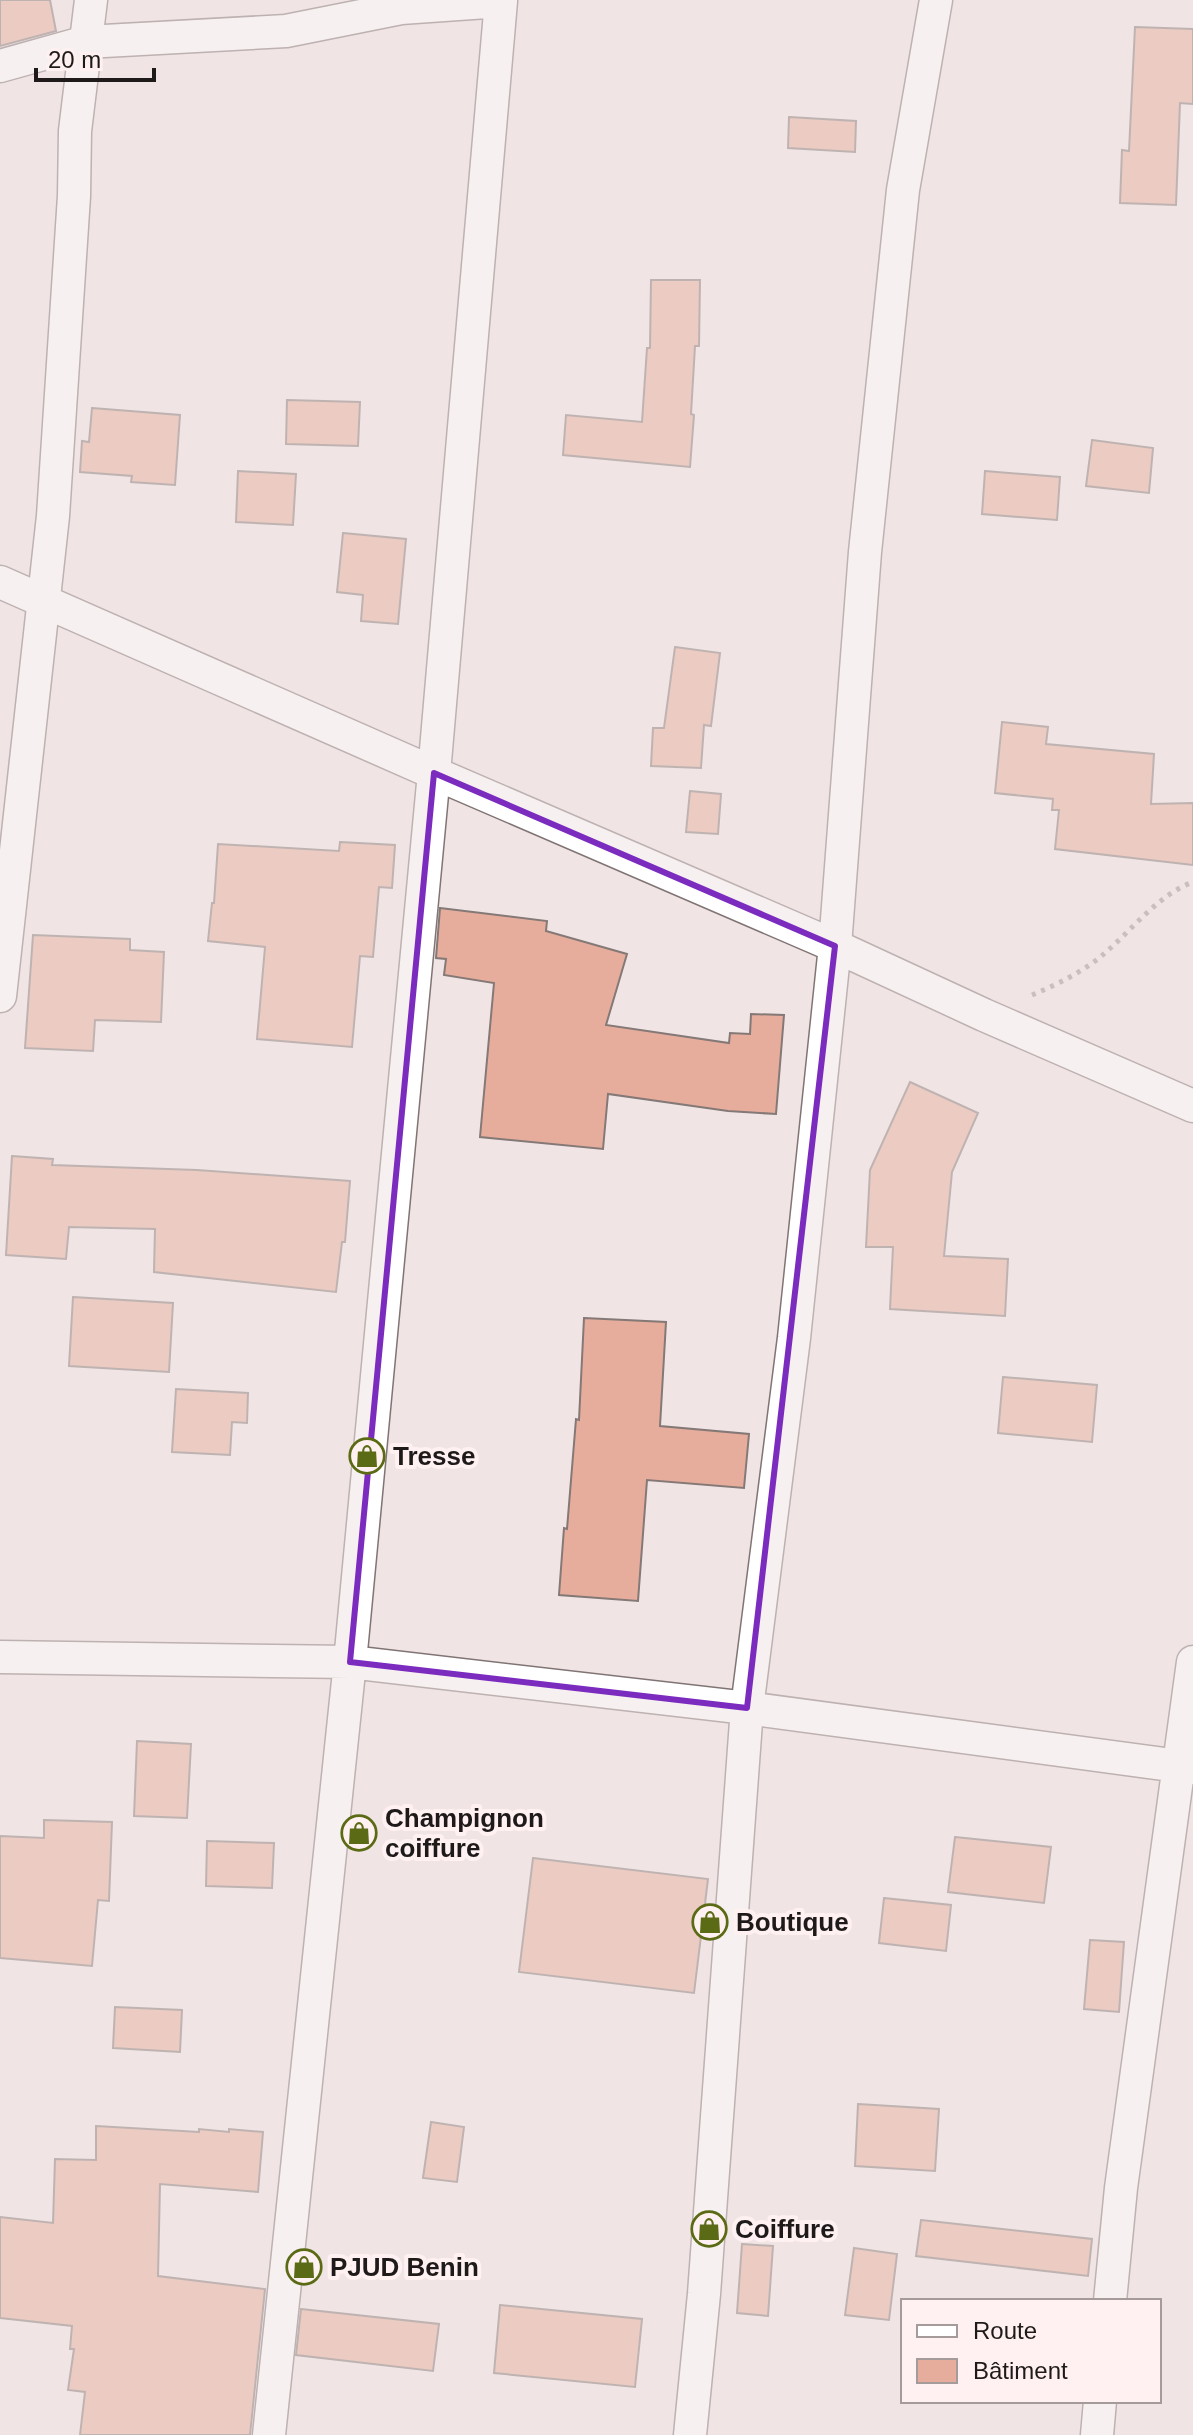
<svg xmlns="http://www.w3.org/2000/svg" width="1193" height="2435" viewBox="0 0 1193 2435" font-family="Arial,sans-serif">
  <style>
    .building { fill: #e6ad9c; stroke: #847976; stroke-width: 2 }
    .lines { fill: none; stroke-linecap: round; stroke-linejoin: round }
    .street-casing { stroke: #807474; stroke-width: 35 }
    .path { stroke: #9c9292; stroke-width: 5; stroke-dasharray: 4 6; stroke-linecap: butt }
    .street { stroke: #fff; stroke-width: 32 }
    .marked { fill: none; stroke: #7b2cbf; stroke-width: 6; stroke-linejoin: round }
    .labels { text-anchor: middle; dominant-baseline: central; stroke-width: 8; stroke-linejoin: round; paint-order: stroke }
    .poi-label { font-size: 26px; font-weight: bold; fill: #1f1a1a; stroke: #fff1f1; text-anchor: start }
  </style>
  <rect width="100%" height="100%" fill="#f1e4e4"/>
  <!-- building -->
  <path class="building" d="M 0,0 L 50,0 L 56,31 L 0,46 Z
    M 1135,27 L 1193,29 L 1193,104 L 1180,103 L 1176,205 L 1120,203 L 1122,150 L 1129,151 Z
    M 789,117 L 856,121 L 855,152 L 788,148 Z
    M 651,280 L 700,280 L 699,346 L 695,346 L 691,414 L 694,415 L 690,467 L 563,455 L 566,415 L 642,422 L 647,348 L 650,348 Z
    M 287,400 L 360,402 L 358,446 L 286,444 Z
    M 92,408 L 180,415 L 175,485 L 131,482 L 132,476 L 80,472 L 82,441 L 89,442 Z
    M 1092,440 L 1153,448 L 1149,493 L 1086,486 Z
    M 238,471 L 296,474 L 293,525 L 236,522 Z
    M 985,471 L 1060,477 L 1057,520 L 982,514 Z
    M 343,533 L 406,539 L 398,624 L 361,621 L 363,595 L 337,592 Z
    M 675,647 L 720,653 L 711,726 L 704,725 L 701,768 L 651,766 L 653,728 L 664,728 Z
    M 1002,722 L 1048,727 L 1046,744 L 1154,754 L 1151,804 L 1193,803 L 1193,865 L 1055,849 L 1059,810 L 1052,810 L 1053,799 L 995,793 Z
    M 690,791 L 721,794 L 718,834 L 686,832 Z
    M 340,842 L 395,845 L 392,888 L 379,887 L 373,957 L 360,956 L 352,1047 L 257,1039 L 265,947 L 208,941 L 212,903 L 214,903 L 218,844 L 339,851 Z
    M 440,908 L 547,921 L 546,931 L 627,954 L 606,1025 L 729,1043 L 730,1033 L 750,1034 L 751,1014 L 784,1015 L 776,1114 L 728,1111 L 608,1094 L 603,1149 L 480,1137 L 494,983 L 444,975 L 446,959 L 436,958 Z
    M 33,935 L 130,939 L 130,950 L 164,952 L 161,1022 L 95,1020 L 93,1051 L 25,1048 Z
    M 910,1082 L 978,1113 L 952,1172 L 944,1256 L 1008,1259 L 1005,1316 L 890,1309 L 893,1247 L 866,1247 L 870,1170 Z
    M 12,1156 L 53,1159 L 52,1165 L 197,1170 L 350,1181 L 345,1242 L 342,1242 L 336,1292 L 154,1272 L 155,1229 L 69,1227 L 66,1259 L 6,1255 Z
    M 73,1297 L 173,1303 L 169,1372 L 69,1366 Z
    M 584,1318 L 666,1322 L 660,1426 L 749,1434 L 744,1488 L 647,1480 L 638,1601 L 559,1595 L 564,1528 L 567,1529 L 576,1419 L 579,1420 Z
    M 1003,1377 L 1097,1385 L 1092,1442 L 998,1433 Z
    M 176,1389 L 248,1393 L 247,1423 L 232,1422 L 230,1455 L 172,1452 Z
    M 137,1741 L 191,1744 L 187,1818 L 134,1816 Z
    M 44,1820 L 112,1822 L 109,1901 L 98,1900 L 92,1966 L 0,1958 L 0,1836 L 44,1838 Z
    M 955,1837 L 1051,1847 L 1044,1903 L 948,1892 Z
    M 207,1841 L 274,1843 L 272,1888 L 206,1886 Z
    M 533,1858 L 708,1879 L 694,1993 L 519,1972 Z
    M 884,1898 L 951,1905 L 946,1951 L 879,1943 Z
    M 1090,1940 L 1124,1942 L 1119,2012 L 1084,2009 Z
    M 115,2007 L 182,2010 L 180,2052 L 113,2048 Z
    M 858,2104 L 939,2109 L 935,2171 L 855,2166 Z
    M 431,2122 L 464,2127 L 457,2182 L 423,2178 Z
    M 96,2126 L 199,2132 L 199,2129 L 229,2132 L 229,2129 L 263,2132 L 258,2192 L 160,2184 L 158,2276 L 265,2289 L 250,2435 L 80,2435 L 85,2392 L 68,2390 L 74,2349 L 70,2349 L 72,2326 L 0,2318 L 0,2217 L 53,2223 L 55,2159 L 96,2160 Z
    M 921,2220 L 1092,2239 L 1088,2276 L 916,2256 Z
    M 742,2244 L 773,2246 L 768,2316 L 737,2313 Z
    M 854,2248 L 897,2254 L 889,2320 L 845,2315 Z
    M 500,2305 L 642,2319 L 635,2387 L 494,2373 Z
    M 301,2309 L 439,2324 L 433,2371 L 296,2355 Z"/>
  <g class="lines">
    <defs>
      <path id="street" d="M 0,66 L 86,42 L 286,31 L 401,8 L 501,1 L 434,773 L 350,1662 L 269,2435
        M 0,582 L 434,773 L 835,946 L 984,1015 L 1193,1106
        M 0,996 L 53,516 L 74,196 L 75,131 L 91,0
        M 0,1657 L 350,1662 L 747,1708 L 1193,1768
        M 1110,2301 L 1121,2188 L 1193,1662
        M 690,2435 L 704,2294 L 747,1708 L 794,1338 L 835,946 L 865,552 L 903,190 L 936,0
        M 1097,2435 L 1100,2401"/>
    </defs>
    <!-- street casing -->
    <use href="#street" class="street-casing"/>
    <!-- path -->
    <path class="path" d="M 1032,995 C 1058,984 1085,971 1106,952 C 1134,928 1158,895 1193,882"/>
    <!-- street -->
    <use href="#street" class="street"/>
  </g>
  <!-- marked area -->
  <path d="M0 0H1193V2435H0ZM 434,773 L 835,946 L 747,1708 L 350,1662 Z" fill="#f1e4e4" fill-opacity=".55" fill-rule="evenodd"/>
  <path class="marked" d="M 434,773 L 835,946 L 747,1708 L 350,1662 Z"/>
  <!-- icons -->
  <defs>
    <symbol id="shop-ring" viewBox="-11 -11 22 22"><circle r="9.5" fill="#fff1f1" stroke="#5b6b15" stroke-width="1.5"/><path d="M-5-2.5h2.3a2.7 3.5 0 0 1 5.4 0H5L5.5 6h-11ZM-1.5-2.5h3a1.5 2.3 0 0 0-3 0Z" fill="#5b6b15"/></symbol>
  </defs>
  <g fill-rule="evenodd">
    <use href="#shop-ring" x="347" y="1436" width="40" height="40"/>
    <use href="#shop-ring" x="339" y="1813" width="40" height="40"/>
    <use href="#shop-ring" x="690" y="1902" width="40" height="40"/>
    <use href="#shop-ring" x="689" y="2209" width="40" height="40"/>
    <use href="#shop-ring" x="284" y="2247" width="40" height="40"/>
  </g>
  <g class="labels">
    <!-- poi labels -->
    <g class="poi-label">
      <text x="393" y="1456">Tresse</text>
      <text x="385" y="1818">Champignon<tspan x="385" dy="30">coiffure</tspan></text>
      <text x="736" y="1922">Boutique</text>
      <text x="735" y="2229">Coiffure</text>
      <text x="330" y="2267">PJUD Benin</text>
    </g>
  </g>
  <!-- legend -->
  <rect x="901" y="2299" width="260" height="104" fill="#fff1f1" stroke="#a59b9b" stroke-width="2"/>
  <rect x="917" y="2325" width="40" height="12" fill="#ffffff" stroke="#a59b9b" stroke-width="2"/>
  <text x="973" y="2339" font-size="24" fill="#1f1a1a">Route</text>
  <rect x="917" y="2359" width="40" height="24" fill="#e6ad9c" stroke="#a59b9b" stroke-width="2"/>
  <text x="973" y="2379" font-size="24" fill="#1f1a1a">Bâtiment</text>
  <!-- scale -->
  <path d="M36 68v12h118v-12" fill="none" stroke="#1f1a1a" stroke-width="4"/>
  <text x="48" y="68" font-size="24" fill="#1f1a1a" stroke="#fff1f1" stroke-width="6" paint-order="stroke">20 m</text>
</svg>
